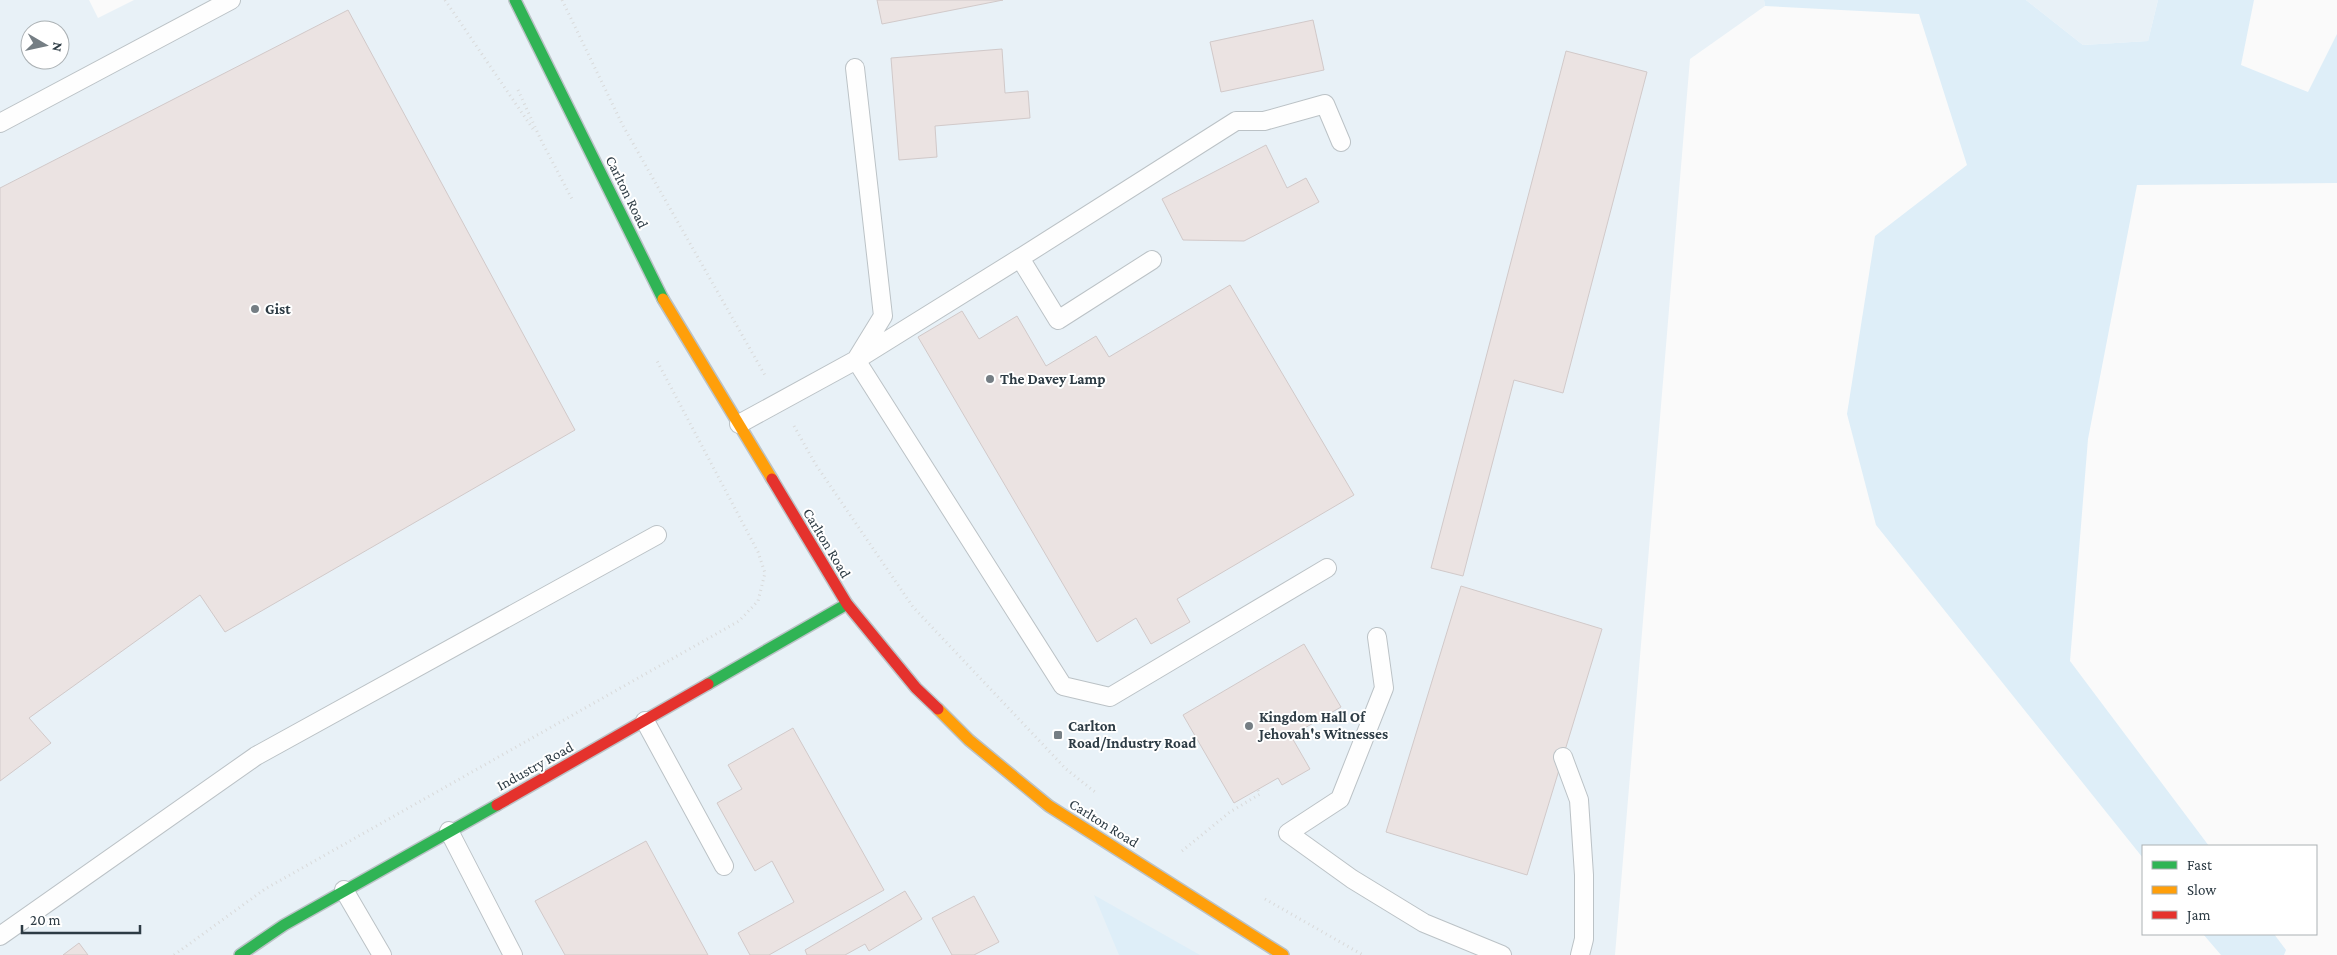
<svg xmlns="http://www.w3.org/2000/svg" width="2337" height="955" viewBox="0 0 2337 955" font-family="'Crimson Pro',serif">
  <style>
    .built { fill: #e8f1f7; fill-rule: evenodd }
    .green { fill: #deeef8 }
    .building { fill: #ebe3e2; stroke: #d1c9c9 }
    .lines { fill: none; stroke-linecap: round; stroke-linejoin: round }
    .lane-casing { stroke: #bbc2c6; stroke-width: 20 }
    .fast-casing { stroke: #bbc2c6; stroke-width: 14 }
    .slow-casing { stroke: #bbc2c6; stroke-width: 14 }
    .jam-casing { stroke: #bbc2c6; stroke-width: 14 }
    .path { stroke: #d9dada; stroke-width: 3; stroke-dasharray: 1 4; stroke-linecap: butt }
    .lane { stroke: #fefefe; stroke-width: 18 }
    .fast { stroke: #30b455; stroke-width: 11 }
    .slow { stroke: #ff9f0a; stroke-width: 11 }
    .jam { stroke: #e5322d; stroke-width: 11 }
    .poi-dot { fill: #757e84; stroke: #fff; stroke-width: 2 }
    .labels { text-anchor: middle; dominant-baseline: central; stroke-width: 4; stroke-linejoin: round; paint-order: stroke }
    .street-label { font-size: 15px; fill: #2d3b44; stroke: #fff }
    .poi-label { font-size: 15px; font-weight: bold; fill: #2d3b44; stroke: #fff; text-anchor: start }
  </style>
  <rect width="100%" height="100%" fill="#fafafa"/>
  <!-- built -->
  <path class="built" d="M 0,0 L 89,0 L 98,18 L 134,0 L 1764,0 L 1765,6 L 1690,59 L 1615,955 L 0,955 ZM 30,30 L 60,30 L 60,60 L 30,60 Z
    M 2026,0 L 2158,0 L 2148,41 L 2083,45 Z"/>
  <!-- green -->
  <path class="green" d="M 1764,0 L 2026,0 L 2083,45 L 2148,41 L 2158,0 L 2254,0 L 2241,65 L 2308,92 L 2337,34 L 2337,183 L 2137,185 L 2088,439 L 2070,661 L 2209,846 L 2143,846 L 2143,858 L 1876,525 L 1847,414 L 1875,236 L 1967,165 L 1919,14 L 1765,6 Z
    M 1094,895 L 1200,955 L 1119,955 Z
    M 2203,934 L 2274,934 L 2286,950 L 2284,955 L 2221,955 Z"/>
  <!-- building -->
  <path class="building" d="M 877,0 L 1003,0 L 882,24 Z
    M 348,10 L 575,430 L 225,632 L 200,595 L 29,718 L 51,743 L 0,781 L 0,188 Z
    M 1313,20 L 1324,70 L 1221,92 L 1210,42 Z
    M 1002,49 L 1005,93 L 1028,91 L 1030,118 L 935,126 L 937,157 L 899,160 L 891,58 Z
    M 1566,51 L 1647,72 L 1563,393 L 1514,380 L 1463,576 L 1431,568 Z
    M 1266,145 L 1287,188 L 1306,178 L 1319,202 L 1244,241 L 1183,240 L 1162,199 Z
    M 1230,285 L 1354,495 L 1177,599 L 1190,622 L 1151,644 L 1136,618 L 1097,642 L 918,337 L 962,311 L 979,339 L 1017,316 L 1046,366 L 1096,336 L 1109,357 Z
    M 1461,586 L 1602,629 L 1527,875 L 1386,832 Z
    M 1304,644 L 1341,707 L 1291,736 L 1310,769 L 1282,785 L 1278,778 L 1234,803 L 1183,715 Z
    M 793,728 L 884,890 L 769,955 L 750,955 L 738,933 L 794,902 L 772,861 L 755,871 L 717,803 L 742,789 L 728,765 Z
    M 646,841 L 708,955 L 565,955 L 535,901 Z
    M 905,891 L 922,919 L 869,951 L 865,944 L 845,955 L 807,955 L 805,950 Z
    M 974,896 L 999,942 L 974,955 L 952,955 L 932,918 Z
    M 79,943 L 88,955 L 63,955 Z"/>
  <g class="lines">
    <defs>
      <path id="lane" d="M 855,68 L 883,316 L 856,360 L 1063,686 L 1110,697 L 1327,568
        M 0,123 L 231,0
        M 1020,258 L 1236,121 L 1264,121 L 1325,104 L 1341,142
        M 739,424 L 856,360 L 1020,258 L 1058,320 L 1152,260
        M 1377,637 L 1384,688 L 1340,799 L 1288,833 L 1352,879 L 1424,923 L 1502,955
        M 645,721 L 724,866
        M 1563,757 L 1579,800 L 1584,875 L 1584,939 L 1580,955
        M 449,831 L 513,955
        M 344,890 L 382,955
        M 0,936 L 256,756 L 657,535"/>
      <path id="fast" d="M 515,0 L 663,299
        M 708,684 L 847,604
        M 240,955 L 284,925 L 497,805"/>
      <path id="slow" d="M 663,299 L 772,479
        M 938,709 L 969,740 L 1049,806 L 1283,955"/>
      <path id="jam" d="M 772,479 L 847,604 L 916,688 L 938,709
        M 497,805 L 708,684"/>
    </defs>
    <!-- lane casing -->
    <use href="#lane" class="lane-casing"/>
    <!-- fast casing -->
    <use href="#fast" class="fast-casing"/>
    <!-- slow casing -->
    <use href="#slow" class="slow-casing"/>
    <!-- jam casing -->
    <use href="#jam" class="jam-casing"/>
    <!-- path -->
    <path class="path" d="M 445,0 L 535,132
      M 562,0 L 622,124 L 766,377
      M 518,90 L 541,140 L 573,201
      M 794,426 L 816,465 L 913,607 L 1066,769 L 1095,792
      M 1182,851 L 1230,812 L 1260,794 L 1258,790
      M 1265,899 L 1363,955
      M 174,955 L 265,889 L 739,621 L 758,601 L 765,573 L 758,552 L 656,359"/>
    <!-- lane -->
    <use href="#lane" class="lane"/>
    <!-- fast -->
    <use href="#fast" class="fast"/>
    <!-- slow -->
    <use href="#slow" class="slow"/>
    <!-- jam -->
    <use href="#jam" class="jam"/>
  </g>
  <!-- markers -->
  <g class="poi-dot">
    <circle cx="255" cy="309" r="5"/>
    <circle cx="990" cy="379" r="5"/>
    <circle cx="1249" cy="726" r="5"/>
    <rect x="1053" y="730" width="10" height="10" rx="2.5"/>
  </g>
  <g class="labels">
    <!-- street labels -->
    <g class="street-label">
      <text transform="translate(627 192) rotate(64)">Carlton Road</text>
      <text transform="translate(827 543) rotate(59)">Carlton Road</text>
      <text transform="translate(535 766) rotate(-29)">Industry Road</text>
      <text transform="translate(1104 823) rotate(32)">Carlton Road</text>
    </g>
    <!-- poi labels -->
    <g class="poi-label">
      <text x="265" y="309">Gist</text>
      <text x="1000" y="379">The Davey Lamp</text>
      <text x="1259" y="717">Kingdom Hall Of<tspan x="1259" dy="17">Jehovah's Witnesses</tspan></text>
      <text x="1068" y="726">Carlton<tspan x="1068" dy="17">Road/Industry Road</tspan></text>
    </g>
  </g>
  <!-- legend -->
  <rect x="2142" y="845" width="175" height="90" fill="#ffffff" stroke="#abb1b4"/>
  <rect x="2152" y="861" width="25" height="8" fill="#30b455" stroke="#abb1b4"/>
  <text x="2187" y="870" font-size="15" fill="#2d3b44">Fast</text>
  <rect x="2152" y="886" width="25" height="8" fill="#ff9f0a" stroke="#abb1b4"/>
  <text x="2187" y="895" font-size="15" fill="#2d3b44">Slow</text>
  <rect x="2152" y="911" width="25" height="8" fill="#e5322d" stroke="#abb1b4"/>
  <text x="2187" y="920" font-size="15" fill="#2d3b44">Jam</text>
  <!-- north arrow -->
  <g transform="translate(45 45) rotate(99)"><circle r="24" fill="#ffffff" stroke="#abb1b4"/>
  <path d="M0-4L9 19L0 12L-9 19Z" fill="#757e84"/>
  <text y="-8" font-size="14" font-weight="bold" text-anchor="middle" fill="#2d3b44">N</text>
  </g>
  <!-- scale -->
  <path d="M22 925v8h118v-8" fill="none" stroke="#2d3b44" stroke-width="2.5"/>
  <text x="30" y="925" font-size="15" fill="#2d3b44" stroke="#ffffff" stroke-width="4" paint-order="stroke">20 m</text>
</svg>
